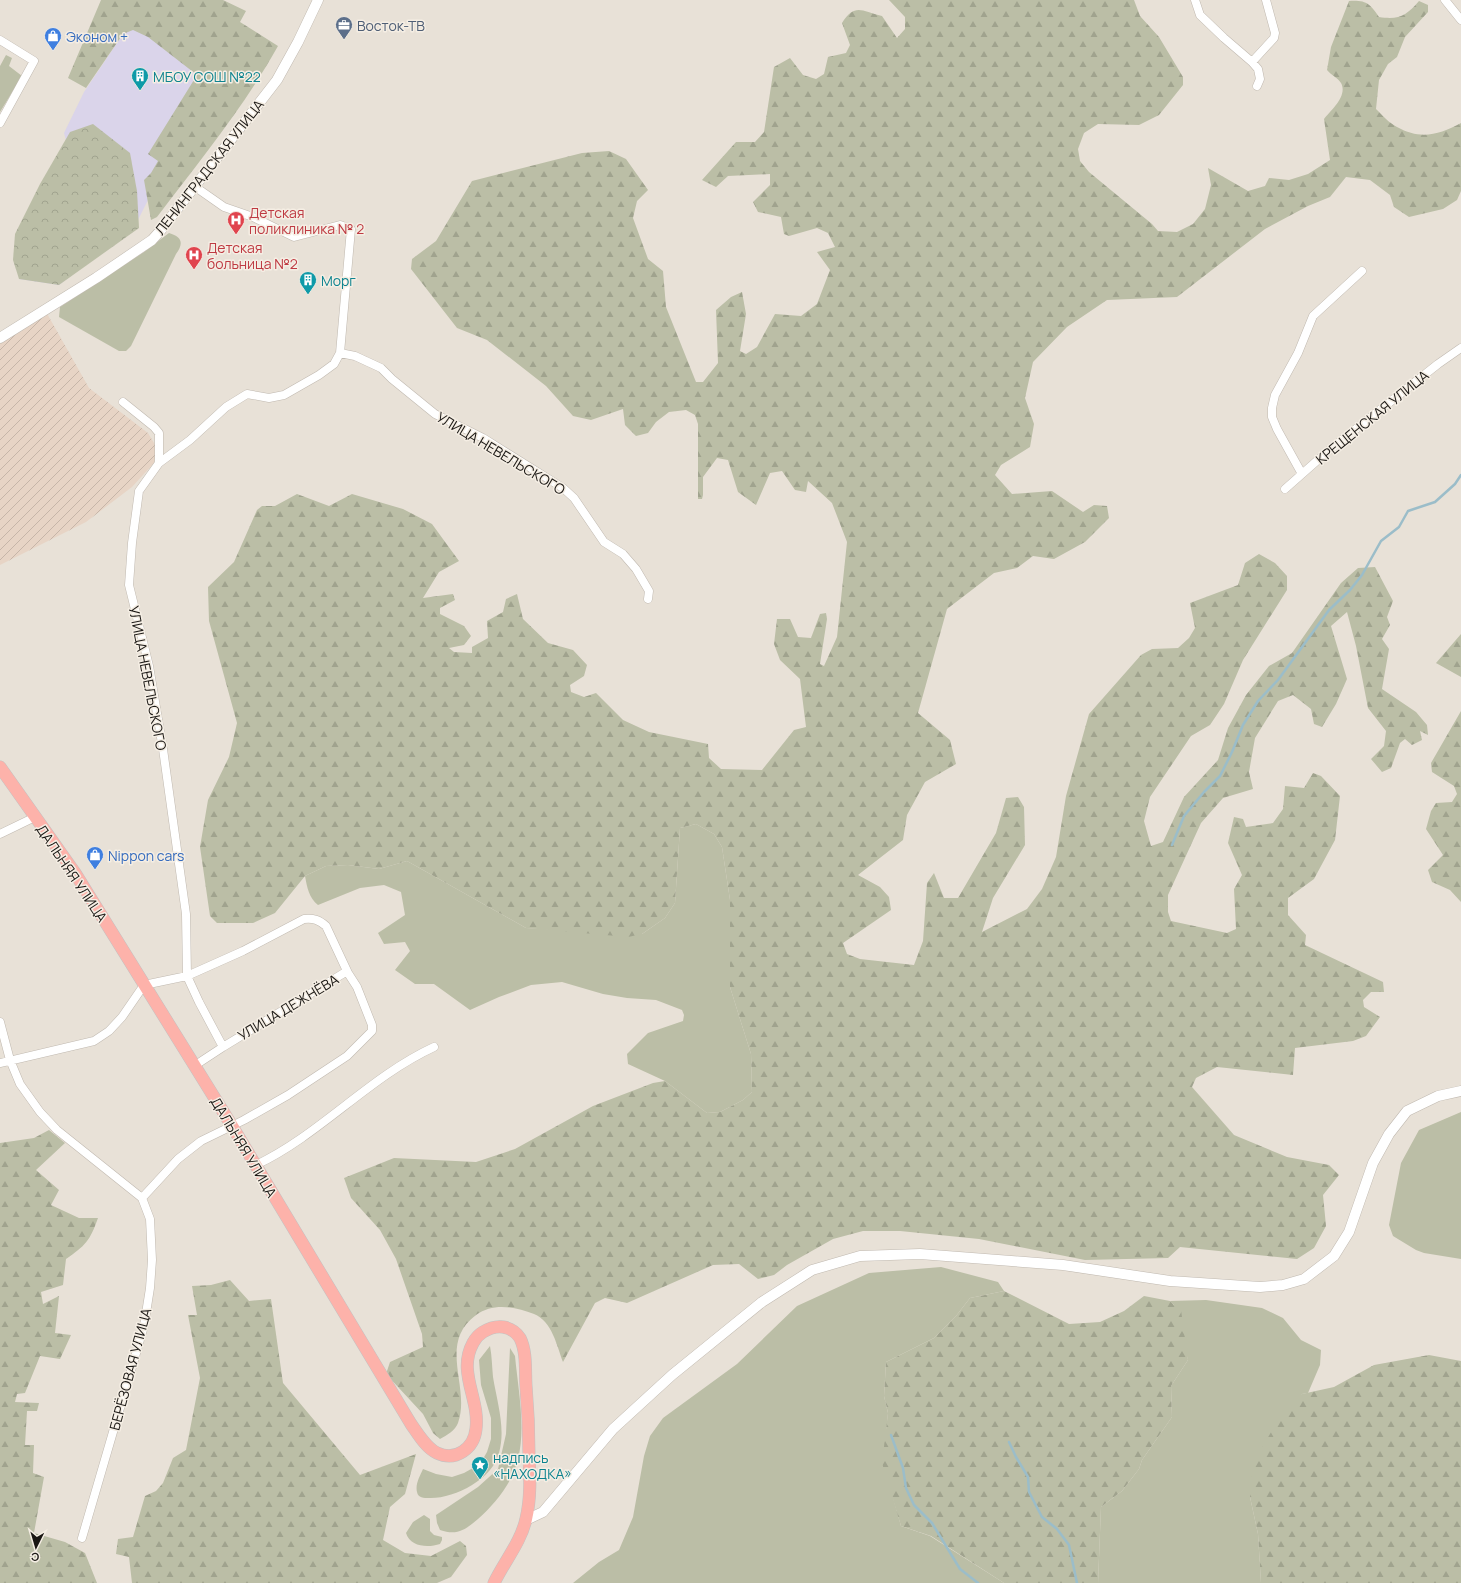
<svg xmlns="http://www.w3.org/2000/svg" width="1461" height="1583" viewBox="0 0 1461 1583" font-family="Manrope,sans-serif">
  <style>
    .industrial { fill: url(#industrial-furrows) }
    .education { fill: #dad4ea }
    .green { fill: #bbbea6 }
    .forest { fill: url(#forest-firs) }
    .park { fill: url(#park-crowns) }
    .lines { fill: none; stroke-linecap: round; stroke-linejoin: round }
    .stream { stroke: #9bbdc9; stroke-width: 2.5 }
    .minor-casing { stroke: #c0b9b0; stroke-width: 9 }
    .tertiary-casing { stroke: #c0b9b0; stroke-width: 11 }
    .primary-casing { stroke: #c3c2c2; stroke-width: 13 }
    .minor { stroke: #fff; stroke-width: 8 }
    .tertiary { stroke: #fff; stroke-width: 10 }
    .primary { stroke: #fdb2aa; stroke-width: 12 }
    .labels { text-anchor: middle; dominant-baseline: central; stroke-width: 3; stroke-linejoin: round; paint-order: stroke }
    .service-label { font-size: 14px; fill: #4e5e75; stroke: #f5eee4; text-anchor: start }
    .shop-label { font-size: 14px; fill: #366cbe; stroke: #f5eee4; text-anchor: start }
    .culture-label { font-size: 14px; fill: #0d838f; stroke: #f5eee4; text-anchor: start }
    .street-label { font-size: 14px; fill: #191613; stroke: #f5eee4 }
    .health-label { font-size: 14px; fill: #be3a42; stroke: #f5eee4; text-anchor: start }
  </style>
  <defs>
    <pattern id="industrial-furrows" width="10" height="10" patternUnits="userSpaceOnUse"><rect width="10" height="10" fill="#e7d4c5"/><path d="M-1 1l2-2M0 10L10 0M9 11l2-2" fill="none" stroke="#c6b5a8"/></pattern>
    <pattern id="forest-firs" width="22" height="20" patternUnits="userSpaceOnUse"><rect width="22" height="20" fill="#bbbea6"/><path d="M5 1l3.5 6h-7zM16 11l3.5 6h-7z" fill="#a0a38e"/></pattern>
    <pattern id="park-crowns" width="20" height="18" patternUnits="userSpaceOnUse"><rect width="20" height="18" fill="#bbbea6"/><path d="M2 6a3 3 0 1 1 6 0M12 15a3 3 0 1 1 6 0" fill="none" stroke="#a0a38e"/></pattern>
  </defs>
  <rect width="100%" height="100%" fill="#e8e1d7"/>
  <!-- industrial -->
  <path class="industrial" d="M 45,310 L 89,388 L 148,433 L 157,448 L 154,463 L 132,487 L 86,522 L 0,565 L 0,338 Z"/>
  <!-- education -->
  <path class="education" d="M 144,15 L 216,64 L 135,226 L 59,285 L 19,279 L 23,232 L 67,144 L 64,133 L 84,92 L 123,34 Z"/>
  <!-- green -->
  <path class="green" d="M 6,55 L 12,58 L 9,66 L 22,76 L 0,112 L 0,66 Z
    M 169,233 C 182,237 184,243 176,254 L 131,346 L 126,351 L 119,351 L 59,317 L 60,307 L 144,252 Z
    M 696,824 L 714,834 L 722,847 L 730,900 L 730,987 L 751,1054 L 752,1092 L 743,1100 L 720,1112 L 707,1113 L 665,1081 L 628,1064 L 627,1054 L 648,1033 L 683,1021 L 684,1015 L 682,1010 L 656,1000 L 627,998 L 603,994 L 562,982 L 531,985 L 499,997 L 470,1010 L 434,984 L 415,984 L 395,970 L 410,951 L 405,942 L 384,944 L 378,933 L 405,915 L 401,892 L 384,885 L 360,888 L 318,905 C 309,898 307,887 305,876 L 326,866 L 348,865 L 379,869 L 407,861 L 526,928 L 642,934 L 665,918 L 675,903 L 680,828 Z
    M 1461,1112 L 1461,1259 L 1424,1253 L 1416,1250 L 1393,1236 L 1389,1225 L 1401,1163 L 1419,1130 Z
    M 941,1267 L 998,1282 L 1004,1291 L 970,1298 L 956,1316 L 934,1338 L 886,1362 L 884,1396 L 888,1413 L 886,1435 L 892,1494 L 901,1526 L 930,1536 L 1004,1583 L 573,1583 L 599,1562 L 619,1550 L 633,1517 L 644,1456 L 650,1436 L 663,1418 L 737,1364 L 797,1306 L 869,1273 Z
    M 1206,1300 L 1262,1308 L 1283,1318 L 1301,1340 L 1321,1350 L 1320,1365 L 1308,1393 L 1302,1394 L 1250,1497 L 1258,1534 L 1261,1583 L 1098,1583 L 1101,1507 L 1122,1491 L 1139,1469 L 1142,1460 L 1172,1417 L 1171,1386 L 1188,1360 L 1174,1305 L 1170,1301 Z
    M 490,1346 C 492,1357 492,1367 493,1377 C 497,1402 506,1428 499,1453 C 493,1479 454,1499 429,1498 C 424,1498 418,1498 417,1492 C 415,1484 420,1476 423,1469 L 436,1474 L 452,1477 L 464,1473 L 480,1464 L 487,1452 L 491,1439 L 491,1418 L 481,1385 L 479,1360 Z
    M 510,1348 L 515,1356 C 518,1388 526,1428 518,1459 C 513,1482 495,1504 478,1519 C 465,1530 457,1536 440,1530 L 437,1523 L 436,1515 L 478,1487 L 498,1469 L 506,1434 Z
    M 424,1515 L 430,1519 L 430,1531 L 434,1535 L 442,1537 L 442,1540 L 440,1544 C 428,1548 410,1547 406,1533 L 413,1522 Z"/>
  <!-- forest -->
  <path class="forest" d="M 101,0 L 223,0 L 246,11 L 240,22 L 278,46 C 244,107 199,162 157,217 L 151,220 L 144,180 L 151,173 L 158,161 L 148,154 L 197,75 L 148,37 L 133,30 L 123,34 L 86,88 L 68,78 Z
    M 889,0 L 1134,0 L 1140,16 L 1159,37 L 1183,77 L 1183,85 L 1159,115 L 1139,125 L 1098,124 L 1084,133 L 1078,149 L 1080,161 L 1089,172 L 1152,224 L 1158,231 L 1177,232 L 1193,224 L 1205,209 L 1211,185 L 1208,168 L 1248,191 L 1265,186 L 1269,178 L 1289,180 L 1308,174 L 1330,160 L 1324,119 C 1331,110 1348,96 1341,83 C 1338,78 1331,75 1327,70 L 1331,47 L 1349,1 C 1367,0 1370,4 1379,17 C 1399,20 1406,16 1419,1 L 1428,5 L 1428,12 L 1405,37 L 1397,57 L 1388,64 L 1379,80 L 1376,109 C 1382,115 1389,123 1397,127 C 1420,140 1439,135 1461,123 L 1461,191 L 1457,200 L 1443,209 L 1409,217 L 1394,207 L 1390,195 L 1370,180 L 1346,177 L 1330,197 L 1308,206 L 1265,229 L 1177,297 L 1107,300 L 1067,327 L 1033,362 L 1025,398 L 1034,424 L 1030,447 L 1001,465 L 995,475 L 1012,494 L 1052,491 L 1083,512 L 1094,505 L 1107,506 L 1109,518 L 1085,542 L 1054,559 L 1033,556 L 1017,568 L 994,573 L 947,609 L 918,713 L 950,740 L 956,764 L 925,782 L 907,815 L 903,840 L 858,875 L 880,887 L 889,897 L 891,910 L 843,943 L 847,954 L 860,959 L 914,965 L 923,941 L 927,883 L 934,873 L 944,898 L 958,898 L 996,833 L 1006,798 L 1018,797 L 1024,807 L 1025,845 L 993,898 L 982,932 L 1027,909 L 1042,889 L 1056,857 L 1066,796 L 1089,714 L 1141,655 L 1152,649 L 1178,648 L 1189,638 L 1195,628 L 1190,603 L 1238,585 L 1245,563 L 1259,554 L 1275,563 L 1287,576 L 1287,590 L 1243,660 L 1224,704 L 1210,725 L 1191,736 L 1150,797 L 1144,821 L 1151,846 L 1163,842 L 1184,797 L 1218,760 L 1228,728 L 1246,695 L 1269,666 L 1292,653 L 1341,583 L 1358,568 L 1375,567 L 1393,601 L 1387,617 L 1390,625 L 1382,639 L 1389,649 L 1382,689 L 1416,712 L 1427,725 L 1428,735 L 1420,731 L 1422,740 L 1412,745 L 1405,739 L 1400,743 L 1391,768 L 1382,772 L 1371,759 L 1384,746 L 1386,731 L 1368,708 L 1356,646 L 1347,612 L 1331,626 L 1347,679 L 1336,704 L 1322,727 L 1314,724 L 1311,709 L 1293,695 L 1278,701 L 1255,738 L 1249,772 L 1253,789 L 1223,798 L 1201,823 L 1168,895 L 1168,912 L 1171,921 L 1227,933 L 1236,929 L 1234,889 L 1242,875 L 1228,843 L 1234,817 L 1243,819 L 1246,827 L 1273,823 L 1283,809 L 1285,786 L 1304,788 L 1313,773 L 1321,776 L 1340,796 L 1335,840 L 1314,879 L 1288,898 L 1288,915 L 1306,935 L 1305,945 L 1383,982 L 1384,992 L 1371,992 L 1363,1000 L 1364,1007 L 1380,1017 L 1366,1036 L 1353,1041 L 1295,1048 L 1293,1075 L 1217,1067 L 1196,1078 L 1192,1087 L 1234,1135 L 1287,1157 L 1329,1165 L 1339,1175 L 1323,1195 L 1326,1226 L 1314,1248 L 1297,1259 L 1180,1247 L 1168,1258 L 1085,1260 L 979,1239 L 900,1231 L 863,1231 L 833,1239 L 787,1265 L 774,1275 L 758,1279 L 739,1264 L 713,1265 L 627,1303 L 605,1298 L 595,1303 L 563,1362 C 557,1346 552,1321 534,1314 C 515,1307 494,1302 476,1315 C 437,1344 471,1387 458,1423 C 455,1431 447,1435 440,1439 L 433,1433 L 423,1414 L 386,1374 L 390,1362 L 423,1347 L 422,1334 L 396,1259 L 380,1230 L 351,1198 L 344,1178 L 394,1158 L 476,1162 L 515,1149 L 593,1106 L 653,1083 L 665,1081 L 707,1113 L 720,1112 L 743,1100 L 752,1092 L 751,1054 L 730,987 L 730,900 L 722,847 L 714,834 L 696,824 L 680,828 L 675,903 L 665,918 L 642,934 L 628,937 L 526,928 L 407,861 L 379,869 L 348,865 L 326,866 L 305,876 L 275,913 L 253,923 L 217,923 L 210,916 L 200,847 L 208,800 L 229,757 L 237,723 L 209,621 L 208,587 L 234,562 L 257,510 L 262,506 L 275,506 L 297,494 L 329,506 L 352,494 L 403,509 L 432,524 L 459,561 L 439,572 L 423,598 L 453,594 L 455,600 L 440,608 L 440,614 L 464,626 L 471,636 L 464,645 L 449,648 L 454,652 L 472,653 L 472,647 L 488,638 L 487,621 L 503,612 L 506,599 L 517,594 L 523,619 L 548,643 L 573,650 L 587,665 L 584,676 L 570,685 L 571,692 L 584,697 L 596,693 L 623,720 L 649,732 L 708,744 L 709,758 L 721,769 L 762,770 L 794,730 L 806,727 L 800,679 L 780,660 L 774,644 L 777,619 L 790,619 L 798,637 L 811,638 L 820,614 L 826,613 L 827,619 L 820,664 L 824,666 L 837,637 L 847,542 L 832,503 L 808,481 L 806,492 L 795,490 L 782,471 L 770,473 L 756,505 L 738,492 L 728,460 L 717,458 L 703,477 L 703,495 L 702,499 L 698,499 L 698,424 L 695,415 L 686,410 L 669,412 L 656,422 L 648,433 L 636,436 L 625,425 L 623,409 L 591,420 L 573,416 L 546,386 L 487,340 L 457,328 L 411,269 L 412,259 L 436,241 L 472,181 L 582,153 L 609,151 L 626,159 L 648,190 L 637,201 L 633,218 L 648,259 L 663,271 L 666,307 L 696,382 L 703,382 L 718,363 L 716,310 L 731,297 L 742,292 L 746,314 L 740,351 L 746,354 L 757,347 L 775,314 L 801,316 L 817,304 L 830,270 L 817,252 L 835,247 L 828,233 L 817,228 L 789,236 L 784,234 L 781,217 L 758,212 L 753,202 L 770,185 L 770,174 L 728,176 L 716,187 L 702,180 L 736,142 L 755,142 L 764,132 L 774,67 L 790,58 L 803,75 L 816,79 L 824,74 L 828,57 L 846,53 L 850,45 L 842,23 C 855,3 861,11 882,16 L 897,38 L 905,29 L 905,17 Z
    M 1461,634 L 1461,677 L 1436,663 Z
    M 1461,711 L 1461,902 L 1450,890 L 1432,882 L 1428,870 L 1443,855 L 1426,829 L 1431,811 L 1436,803 L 1452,802 L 1457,794 L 1454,786 L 1432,772 L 1431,763 Z
    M 49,1130 L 65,1143 L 36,1170 L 59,1190 L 51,1205 L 79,1218 L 98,1218 C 90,1241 85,1246 66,1259 L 63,1285 L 41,1292 L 43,1304 L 59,1296 L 55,1333 L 71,1335 L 60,1359 L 40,1356 L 25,1393 L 17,1394 L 15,1402 L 39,1403 L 37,1411 L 27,1411 L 25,1445 L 34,1445 L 33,1473 L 44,1477 L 34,1533 L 65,1542 L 85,1553 L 97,1583 L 0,1583 L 0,1143 L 34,1138 Z
    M 230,1280 L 249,1301 L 271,1299 L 283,1383 L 360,1475 L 416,1454 L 405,1494 L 390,1507 L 383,1540 L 405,1553 L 431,1556 L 460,1541 L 466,1546 L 467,1555 L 451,1577 L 437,1583 L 132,1583 L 129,1557 L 116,1554 L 118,1539 L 133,1537 L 145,1496 L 156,1491 L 163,1483 L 173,1458 L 186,1450 L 200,1378 L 188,1315 L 197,1315 L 192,1286 L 211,1285 Z
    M 1004,1291 L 1069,1324 L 1100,1322 L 1124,1311 L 1144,1296 L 1170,1301 L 1174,1305 L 1178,1306 L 1181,1310 L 1188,1360 L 1171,1386 L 1172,1417 L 1142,1460 L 1139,1469 L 1122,1491 L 1101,1507 L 1098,1583 L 1004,1583 L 931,1536 L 901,1526 L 882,1463 L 888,1413 L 884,1396 L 886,1362 L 934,1338 L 956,1316 L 970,1298 Z
    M 1429,1355 L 1461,1361 L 1461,1583 L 1261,1583 L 1258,1534 L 1250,1497 L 1253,1463 L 1288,1403 L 1302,1394 L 1334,1387 L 1374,1365 Z"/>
  <!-- park -->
  <path class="park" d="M 93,124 L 130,153 L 137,191 L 139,228 L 59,285 L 19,279 L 13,260 L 15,234 L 40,184 L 70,132 Z"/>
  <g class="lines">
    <!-- stream -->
    <path class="stream" d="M 1172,845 L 1184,816 L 1204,792 L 1220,776 L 1232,752 L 1243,725 L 1258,701 L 1278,680 L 1329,610 L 1350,590 L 1362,575 L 1381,541 L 1399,527 L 1408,511 L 1435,502 L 1455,484 L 1461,475
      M 891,1435 L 903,1468 L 906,1488 L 914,1505 L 932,1523 L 960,1569 L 978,1583
      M 1009,1442 L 1016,1457 L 1028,1477 L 1029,1492 L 1042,1517 L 1057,1529 L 1069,1545 L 1077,1583"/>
    <defs>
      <path id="minor" d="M 1195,0 L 1200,15 L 1224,38 L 1252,62 L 1258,69 L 1260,79 L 1257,86
        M 1445,0 L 1461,20
        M 0,40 L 34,61 L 0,123
        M 1252,62 L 1274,38 L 1275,33 L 1266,0
        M 340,353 L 355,356 L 381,368 L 392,379 L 435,414 L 483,438 L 563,488 L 574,498 L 604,542 L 623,554 L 636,569 L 649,591 L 648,599
        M 159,463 L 190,440 L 226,407 L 247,394 L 269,398 L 284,395 L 319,375 L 334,364 L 340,353 L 351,229 L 340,225 L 294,237 L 253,217 L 224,207 L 194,186
        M 1302,474 L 1277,429 L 1272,417 L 1272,408 L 1275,395 L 1298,353 L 1313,316 L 1362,271
        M 1285,489 L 1328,451 L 1438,364 L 1461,348
        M 0,834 L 35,817
        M 0,1022 L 10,1060 L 20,1084 L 40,1112 L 57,1130 L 142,1198 L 150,1219 L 152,1260 L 150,1288 L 144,1326 L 82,1538
        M 223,1047 L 199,1002 L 187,976 L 243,951 L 304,919 C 314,918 319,920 326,926 L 348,973
        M 0,1063 L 94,1041 L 109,1031 L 122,1017 L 144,985 L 187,976 L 186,914 L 163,749 L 149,666 L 129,585 L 132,543 L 139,491 L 159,463 L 159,433 L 154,427 L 123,402
        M 256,1165 C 321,1134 369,1077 434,1047
        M 142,1198 L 178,1159 L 201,1141 L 244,1120 L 288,1095 L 347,1056 L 372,1031 L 372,1025 L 357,987 L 348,973 L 344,973 L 223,1047 L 194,1066"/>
      <path id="tertiary" d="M 0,338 L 96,278 L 152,240 L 161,230 L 277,80 L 298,42 L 318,0
        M 526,1520 L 543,1512 L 613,1429 L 672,1375 L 762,1302 L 812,1270 L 860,1256 L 920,1254 L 1063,1265 L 1170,1281 L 1260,1287 L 1283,1285 L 1304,1279 L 1334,1256 L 1349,1232 L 1373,1163 L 1389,1134 L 1407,1111 L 1438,1096 L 1461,1091"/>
      <path id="primary" d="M 0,767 L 75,873 L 232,1126 L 411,1424 C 418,1434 426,1448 437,1453 C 456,1462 474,1448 476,1429 C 480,1399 457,1372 473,1343 C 475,1339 478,1335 483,1332 C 488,1329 496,1326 503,1327 C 510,1328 516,1332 520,1338 C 527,1352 525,1371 526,1386 C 528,1409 529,1432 529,1455 C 530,1477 531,1498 526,1519 C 521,1542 504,1562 494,1583"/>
    </defs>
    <!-- minor casing -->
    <use href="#minor" class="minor-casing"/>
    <!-- tertiary casing -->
    <use href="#tertiary" class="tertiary-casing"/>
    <!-- primary casing -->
    <use href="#primary" class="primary-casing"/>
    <!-- minor -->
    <use href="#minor" class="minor"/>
    <!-- tertiary -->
    <use href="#tertiary" class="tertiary"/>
    <!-- primary -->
    <use href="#primary" class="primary"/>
  </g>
  <!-- icons -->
  <defs>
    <symbol id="office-pin" viewBox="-11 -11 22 30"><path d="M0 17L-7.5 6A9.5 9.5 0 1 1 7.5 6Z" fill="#5c6f8a" stroke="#f5eee4"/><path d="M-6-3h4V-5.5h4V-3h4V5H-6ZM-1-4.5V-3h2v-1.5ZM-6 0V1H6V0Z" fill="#fff"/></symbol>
    <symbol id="shop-pin" viewBox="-11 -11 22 30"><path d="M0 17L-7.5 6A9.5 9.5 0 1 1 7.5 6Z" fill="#3f7fe0" stroke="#f5eee4"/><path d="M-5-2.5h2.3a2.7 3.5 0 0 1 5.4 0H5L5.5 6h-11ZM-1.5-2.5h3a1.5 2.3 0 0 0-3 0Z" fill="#fff"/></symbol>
    <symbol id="building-pin" viewBox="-11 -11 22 30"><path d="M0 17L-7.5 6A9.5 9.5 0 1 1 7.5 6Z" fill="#0f9aa8" stroke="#f5eee4"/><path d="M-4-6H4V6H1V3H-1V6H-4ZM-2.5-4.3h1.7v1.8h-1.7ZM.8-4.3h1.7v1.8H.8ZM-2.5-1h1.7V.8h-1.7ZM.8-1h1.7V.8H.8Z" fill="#fff"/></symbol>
    <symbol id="hospital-pin" viewBox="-11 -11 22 30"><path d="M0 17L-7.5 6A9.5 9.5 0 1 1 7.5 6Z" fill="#e0444e" stroke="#f5eee4"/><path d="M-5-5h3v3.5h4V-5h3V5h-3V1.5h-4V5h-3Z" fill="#fff"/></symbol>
    <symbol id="sight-pin" viewBox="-11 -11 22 30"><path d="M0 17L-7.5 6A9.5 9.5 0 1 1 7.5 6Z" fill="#0f9aa8" stroke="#f5eee4"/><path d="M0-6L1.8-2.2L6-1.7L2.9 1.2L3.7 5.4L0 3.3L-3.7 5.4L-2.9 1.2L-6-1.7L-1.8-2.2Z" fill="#fff"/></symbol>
  </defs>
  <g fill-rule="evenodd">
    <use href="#office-pin" x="334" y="15" width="20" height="27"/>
    <use href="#shop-pin" x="43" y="26" width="20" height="27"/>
    <use href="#building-pin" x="130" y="66" width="20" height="27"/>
    <use href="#hospital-pin" x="226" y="210" width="20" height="27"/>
    <use href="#hospital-pin" x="184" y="245" width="20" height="27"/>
    <use href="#building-pin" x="298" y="270" width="20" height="27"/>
    <use href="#shop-pin" x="85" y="845" width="20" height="27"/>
    <use href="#sight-pin" x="470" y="1455" width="20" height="27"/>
  </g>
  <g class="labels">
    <!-- service labels -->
    <g class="service-label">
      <text x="357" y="25">Восток-ТВ</text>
    </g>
    <!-- shop labels -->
    <g class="shop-label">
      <text x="66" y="36">Эконом +</text>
      <text x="108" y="855">Nippon cars</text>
    </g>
    <!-- culture labels -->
    <g class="culture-label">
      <text x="153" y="76">МБОУ СОШ №22</text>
      <text x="321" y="280">Морг</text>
      <text x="493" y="1457">надпись<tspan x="493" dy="16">«НАХОДКА»</tspan></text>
    </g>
    <!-- street labels -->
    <g class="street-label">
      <text transform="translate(209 167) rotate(-52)">ЛЕНИНГРАДСКАЯ УЛИЦА</text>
      <text transform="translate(1372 417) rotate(-39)">КРЕЩЕНСКАЯ УЛИЦА</text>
      <text transform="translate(501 453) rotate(31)">УЛИЦА НЕВЕЛЬСКОГО</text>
      <text transform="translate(148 678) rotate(79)">УЛИЦА НЕВЕЛЬСКОГО</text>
      <text transform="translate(72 873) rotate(56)">ДАЛЬНЯЯ УЛИЦА</text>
      <text transform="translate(288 1007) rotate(-31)">УЛИЦА ДЕЖНЁВА</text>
      <text transform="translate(244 1147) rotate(59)">ДАЛЬНЯЯ УЛИЦА</text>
      <text transform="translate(130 1369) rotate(-75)">БЕРЁЗОВАЯ УЛИЦА</text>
    </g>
    <!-- health labels -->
    <g class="health-label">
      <text x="249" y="212">Детская<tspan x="249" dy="16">поликлиника № 2</tspan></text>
      <text x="207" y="247">Детская<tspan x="207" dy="16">больница №2</tspan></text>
    </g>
  </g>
  <!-- north arrow -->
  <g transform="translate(36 1547) rotate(185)" stroke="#f5eee4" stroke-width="3" paint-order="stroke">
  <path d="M0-3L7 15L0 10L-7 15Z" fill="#191613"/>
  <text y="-6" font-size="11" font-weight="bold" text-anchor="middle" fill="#191613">С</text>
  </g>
</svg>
